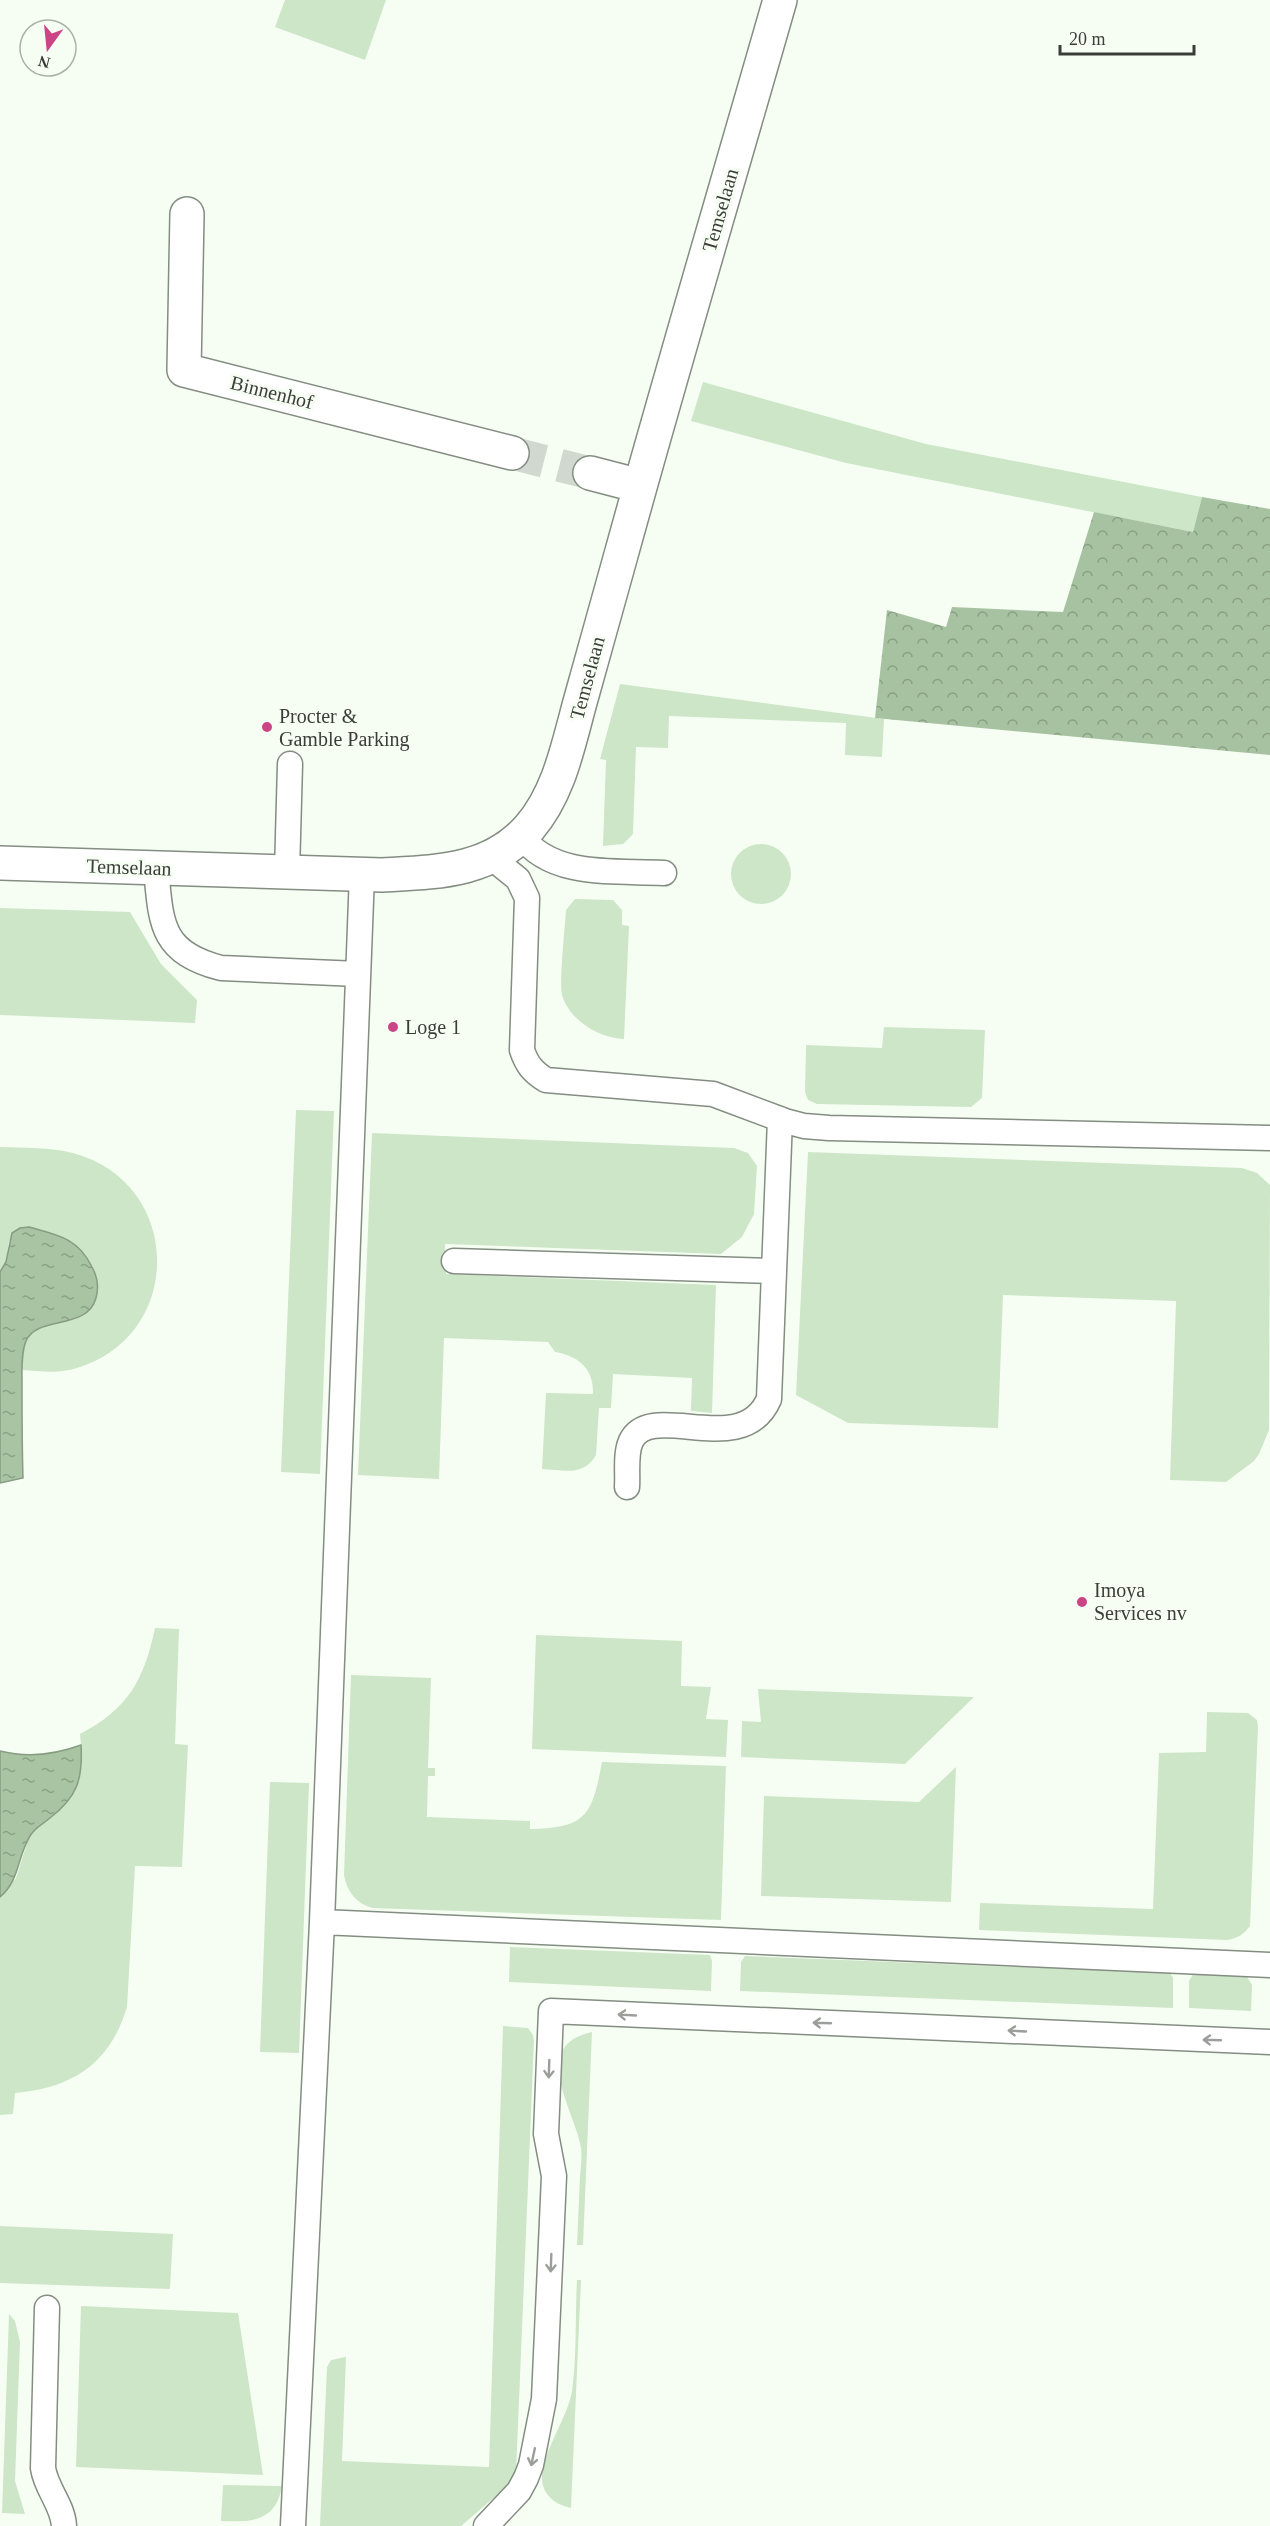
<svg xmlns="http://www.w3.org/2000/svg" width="1270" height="2526" viewBox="0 0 1270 2526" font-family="'Times New Roman',serif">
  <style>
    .green { fill: #cde6c7 }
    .forest { fill: url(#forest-crowns) }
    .water { fill: url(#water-ripples); stroke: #879c82; stroke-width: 1.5 }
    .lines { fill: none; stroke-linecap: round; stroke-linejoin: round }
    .minor-tunnel { stroke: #d0d8cf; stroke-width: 33; stroke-dasharray: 33 16; stroke-linecap: butt }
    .service-casing { stroke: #848d82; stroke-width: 27 }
    .minor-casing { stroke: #848d82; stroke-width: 36 }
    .service { stroke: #fff; stroke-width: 24 }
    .minor { stroke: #fff; stroke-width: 33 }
    .oneway { stroke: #9c9e9c }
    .poi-dot { fill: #ca4486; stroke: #f6fef4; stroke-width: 2 }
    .labels { text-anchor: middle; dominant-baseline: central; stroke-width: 6; stroke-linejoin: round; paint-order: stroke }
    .street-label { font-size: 20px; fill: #3a3e39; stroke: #f6fef4 }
    .poi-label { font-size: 20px; fill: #3a3e39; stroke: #f6fef4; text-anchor: start }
  </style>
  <defs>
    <pattern id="forest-crowns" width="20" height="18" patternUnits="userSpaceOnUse" patternTransform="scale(1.5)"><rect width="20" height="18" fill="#a7c2a0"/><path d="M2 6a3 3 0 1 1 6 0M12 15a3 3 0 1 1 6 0" fill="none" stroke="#899f83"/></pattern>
    <pattern id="water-ripples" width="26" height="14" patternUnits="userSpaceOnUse" patternTransform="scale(1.5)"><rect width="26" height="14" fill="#a8c4a2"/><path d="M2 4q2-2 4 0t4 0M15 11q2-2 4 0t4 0" fill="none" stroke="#8aa185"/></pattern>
  </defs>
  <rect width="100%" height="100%" fill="#f6fef4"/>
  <!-- green -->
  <path class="green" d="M 285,0 L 386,0 L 365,60 L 275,27 Z
    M 703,382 L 926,444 L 1202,497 L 1193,532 L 846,463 L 691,421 Z
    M 620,684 L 884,719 L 882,757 L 845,755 L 846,723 L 669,716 L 668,748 L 636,747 L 633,834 L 623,844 L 603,846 L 606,760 L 600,759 Z
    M731 874a30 30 0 1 1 60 0a30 30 0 1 1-60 0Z
    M 575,899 L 613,900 L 622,910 L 622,925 L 629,926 L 624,1039 C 599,1038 570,1021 562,995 C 559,982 565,927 566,910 Z
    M 0,908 L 130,912 L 161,964 L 197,1000 L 195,1023 L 0,1015 Z
    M 884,1027 L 985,1030 L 982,1098 L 971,1107 L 817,1104 L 808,1100 L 805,1092 L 806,1045 L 882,1048 Z
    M 296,1110 L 334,1111 L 320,1474 L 281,1472 Z
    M 372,1133 L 734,1148 L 748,1153 L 757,1166 L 754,1214 L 742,1237 L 721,1254 L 445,1244 L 446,1274 L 716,1285 L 712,1413 L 691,1411 L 692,1378 L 613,1374 L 611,1408 L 599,1408 L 596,1455 C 583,1477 564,1470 542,1469 L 546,1393 L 593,1394 C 594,1368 578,1356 555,1352 L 548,1342 L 444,1338 L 439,1479 L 358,1475 Z
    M 0,1147 C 24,1148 50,1147 73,1153 C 183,1182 186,1335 77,1368 C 59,1374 40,1371 22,1370 C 23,1361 22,1350 26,1341 C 32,1326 68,1320 83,1316 L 97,1291 L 94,1271 L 67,1240 L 29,1227 L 9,1241 L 6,1262 L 0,1272 Z
    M 808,1152 L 1242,1168 L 1257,1173 L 1270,1185 L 1269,1430 L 1259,1454 L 1254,1461 L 1226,1482 L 1170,1480 L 1176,1301 L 1003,1295 L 998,1428 L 848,1423 L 796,1395 Z
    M 155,1628 L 179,1629 L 175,1744 L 188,1745 L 182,1867 L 135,1866 L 127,2007 C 110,2064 72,2088 15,2093 L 13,2114 L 0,2115 L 0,1897 L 16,1878 L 29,1837 L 37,1826 L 62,1808 L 82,1757 L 80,1734 C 128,1709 144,1680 155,1628 Z
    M 536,1635 L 682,1641 L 681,1686 L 711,1687 L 706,1719 L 728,1720 L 726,1757 L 532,1749 Z
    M 351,1675 L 431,1678 L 428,1768 L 435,1768 L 435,1776 L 428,1776 L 427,1817 L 530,1821 L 530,1829 C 587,1828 592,1815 602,1762 L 726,1766 L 721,1920 L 372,1908 C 356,1903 347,1892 344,1875 Z
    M 758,1689 L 974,1697 L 905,1764 L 741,1757 L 742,1721 L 761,1722 Z
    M 1207,1712 L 1248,1713 L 1257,1720 L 1258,1726 L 1250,1926 C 1243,1935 1238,1938 1227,1940 L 979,1930 L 980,1903 L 1153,1909 L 1159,1753 L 1206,1752 Z
    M 956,1767 L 951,1902 L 761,1896 L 764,1796 L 919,1802 Z
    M 270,1782 L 309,1783 L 299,2053 L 260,2052 Z
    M 510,1947 L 710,1955 L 712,1961 L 711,1991 L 509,1982 Z
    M 745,1956 L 1170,1973 L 1173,1978 L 1173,2008 L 740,1991 L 741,1962 Z
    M 1193,1974 L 1247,1977 L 1252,1985 L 1251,2011 L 1189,2008 L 1189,1981 Z
    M 503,2026 L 528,2028 L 533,2035 L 534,2041 L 516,2473 L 512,2482 L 461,2526 L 320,2526 L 327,2367 L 331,2360 L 346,2357 L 342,2461 L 489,2467 Z
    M 592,2032 L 583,2245 L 577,2245 C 578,2222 579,2199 580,2176 C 581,2167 582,2157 581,2148 C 575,2110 528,2046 592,2032 Z
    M 0,2226 L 173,2234 L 170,2289 L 0,2283 Z
    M 577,2280 L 581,2280 L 571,2508 C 556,2505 542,2495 542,2478 C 542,2452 568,2417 572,2391 C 577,2356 575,2316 577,2280 Z
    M 81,2306 L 238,2313 L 263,2475 L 76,2467 Z
    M 9,2314 L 15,2321 L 20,2342 L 15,2481 L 25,2514 L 2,2513 Z
    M 223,2485 L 282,2486 C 276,2522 251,2522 221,2521 Z"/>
  <!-- forest -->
  <path class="forest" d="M 1202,497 L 1270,509 L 1270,755 L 875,718 L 887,610 L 946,627 L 952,607 L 1063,612 L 1094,512 L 1193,532 Z"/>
  <!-- water -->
  <path class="water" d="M 29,1227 C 58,1235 78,1238 92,1267 C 97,1276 99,1287 96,1298 C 87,1331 37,1315 26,1341 C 21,1353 22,1369 22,1382 C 22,1414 22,1446 23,1478 L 0,1483 L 0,1272 L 6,1262 L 12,1233 L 20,1228 Z
    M 81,1745 C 83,1780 77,1797 50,1818 C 43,1824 35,1827 30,1836 C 17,1857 20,1880 0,1897 L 0,1751 C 28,1758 54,1755 81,1745 Z"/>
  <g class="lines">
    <!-- minor-tunnel -->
    <path class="minor-tunnel" d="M 512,453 L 590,473"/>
    <defs>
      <path id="service" d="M 521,836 C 553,879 617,870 664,873
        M 492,858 L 518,879 L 527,898 L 522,1050 C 527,1065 533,1072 546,1080 L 713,1094 L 785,1121 L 804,1126 L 829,1128 L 1270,1138
        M 156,868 C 161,923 160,952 221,968 L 358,974
        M 287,872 L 290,764
        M 454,1261 L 774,1271
        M 627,1487 C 628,1473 625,1454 631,1441 C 651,1399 742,1461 769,1399 L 780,1119
        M 322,1922 L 1270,1965
        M 47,2308 L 43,2468 C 46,2489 63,2505 64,2526
        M 293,2526 L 322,1922 L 362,874
        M 486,2526 L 519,2491 L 526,2478 L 531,2465 L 544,2399 L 554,2176 L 546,2134 L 551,2011 L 1270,2042"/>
      <path id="minor" d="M 187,214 L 184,370 L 512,453
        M 590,473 L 640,486
        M 0,863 L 382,875 C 437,872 490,872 529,828 C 561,791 569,740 582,695 C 595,648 608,602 621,555 C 672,370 727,185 780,0"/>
    </defs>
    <!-- service casing -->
    <use href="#service" class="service-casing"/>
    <!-- minor casing -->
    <use href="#minor" class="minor-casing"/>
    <!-- service -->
    <use href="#service" class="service"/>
    <!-- minor -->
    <use href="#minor" class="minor"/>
  </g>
  <!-- one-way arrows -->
  <defs><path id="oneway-shaft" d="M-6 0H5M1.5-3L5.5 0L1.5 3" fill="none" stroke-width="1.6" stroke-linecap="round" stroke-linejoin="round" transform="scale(1.5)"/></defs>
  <g class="oneway">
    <use href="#oneway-shaft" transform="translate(627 2015) rotate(-177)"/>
    <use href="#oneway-shaft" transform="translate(822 2023) rotate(-178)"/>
    <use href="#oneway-shaft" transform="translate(1017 2031) rotate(-177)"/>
    <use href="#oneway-shaft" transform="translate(1212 2040) rotate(-178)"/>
    <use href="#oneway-shaft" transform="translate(549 2069) rotate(92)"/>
    <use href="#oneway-shaft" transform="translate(551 2263) rotate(92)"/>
    <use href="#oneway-shaft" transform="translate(533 2457) rotate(102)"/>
  </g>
  <!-- markers -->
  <g class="poi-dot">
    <circle cx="267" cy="727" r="6"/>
    <circle cx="393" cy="1027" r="6"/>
    <circle cx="1082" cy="1602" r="6"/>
  </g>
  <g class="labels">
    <!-- street labels -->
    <g class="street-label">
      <text transform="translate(720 210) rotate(-74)">Temselaan</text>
      <text transform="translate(272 392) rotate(14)">Binnenhof</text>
      <text transform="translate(587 678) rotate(-75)">Temselaan</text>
      <text transform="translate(129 867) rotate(2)">Temselaan</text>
    </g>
    <!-- poi labels -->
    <g class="poi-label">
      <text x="279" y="716">Procter &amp;<tspan x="279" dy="23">Gamble Parking</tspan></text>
      <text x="405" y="1027">Loge 1</text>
      <text x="1094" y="1590">Imoya<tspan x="1094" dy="23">Services nv</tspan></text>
    </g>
  </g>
  <!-- north arrow -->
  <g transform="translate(48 48) rotate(195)"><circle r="28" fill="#f6fef4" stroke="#abb1a9" stroke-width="1.5"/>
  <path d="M0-4.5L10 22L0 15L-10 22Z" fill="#ca4486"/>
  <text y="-9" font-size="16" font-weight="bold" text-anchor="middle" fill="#3a3e39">N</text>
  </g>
  <!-- scale -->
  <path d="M1060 45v9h134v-9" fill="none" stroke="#3a3e39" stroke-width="3"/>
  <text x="1069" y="45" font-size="18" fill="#3a3e39" stroke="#f6fef4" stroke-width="4.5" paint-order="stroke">20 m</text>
</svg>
